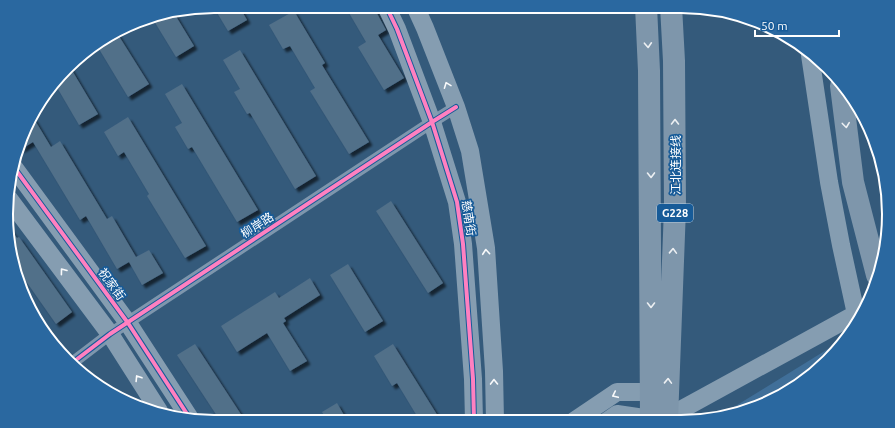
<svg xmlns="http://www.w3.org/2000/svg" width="895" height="428" viewBox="0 0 895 428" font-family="Ubuntu,'Noto Sans SC',sans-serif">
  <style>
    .water { fill: #406f99 }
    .building { fill: #516f89; filter: url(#shadow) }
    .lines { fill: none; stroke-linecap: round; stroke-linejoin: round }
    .street { stroke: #7e96ad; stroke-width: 12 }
    .secondary { stroke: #859db1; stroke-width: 18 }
    .highway { stroke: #7e96ab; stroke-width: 22 }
    .cycleway-casing { stroke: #175b98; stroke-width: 6 }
    .cycleway { stroke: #ff80c0; stroke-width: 4 }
    .oneway { stroke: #eceff2 }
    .oneway2 { stroke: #f9fafb }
    .labels { text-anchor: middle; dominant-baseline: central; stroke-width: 3.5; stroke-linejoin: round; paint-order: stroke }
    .shield { fill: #175b98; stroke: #b9cee0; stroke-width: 1 }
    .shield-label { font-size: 11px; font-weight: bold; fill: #fff }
    .street-label { font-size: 12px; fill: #fff; stroke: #175b98 }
    .rim { fill: none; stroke: #fff; stroke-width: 2 }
  </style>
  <defs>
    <filter id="shadow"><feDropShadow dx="3.5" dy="3.5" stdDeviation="1" flood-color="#0009"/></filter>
  </defs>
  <rect width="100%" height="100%" fill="#345a7b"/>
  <!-- water -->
  <path class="water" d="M 849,336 L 846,341 L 807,379 L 760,406 L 716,418 Z"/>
  <!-- building -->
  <path class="building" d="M 213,6 L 239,6 L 247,20 L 228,31 Z
    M 345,6 L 373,6 L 386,30 L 378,35 L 404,78 L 384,90 L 358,47 L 366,42 Z
    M 294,11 L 325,63 L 322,65 L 369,142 L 349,154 L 310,91 L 315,88 L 290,46 L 283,49 L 269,25 Z
    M 174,13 L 194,46 L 176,57 L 151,16 Z
    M 117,33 L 149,84 L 128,97 L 96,44 Z
    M 240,50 L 316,176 L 295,189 L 250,113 L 247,114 L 234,92 L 240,89 L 223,60 Z
    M 70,67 L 98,114 L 79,125 L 55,84 Z
    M 182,84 L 258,210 L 237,222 L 192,147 L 188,149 L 175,127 L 182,123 L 165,94 Z
    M 33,117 L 51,147 L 60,141 L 107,219 L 112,216 L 136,257 L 149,250 L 163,273 L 142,285 L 129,262 L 117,269 L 86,216 L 80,220 L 33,142 L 20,150 Z
    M 128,117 L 206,246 L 185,258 L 147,196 L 149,194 L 124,152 L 118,156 L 104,132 Z
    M 391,201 L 443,283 L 428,293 L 376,211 Z
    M 8,226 L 17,238 L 19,237 L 72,312 L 56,324 L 16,267 L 8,241 Z
    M 348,264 L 383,321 L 365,332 L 330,275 Z
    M 310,278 L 320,295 L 284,318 L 286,321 L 283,323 L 307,361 L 290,371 L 267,333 L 237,352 L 221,326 L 275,292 L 279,298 Z
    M 195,344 L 246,422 L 221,422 L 177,355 Z
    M 393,344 L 441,421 L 420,421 L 397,383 L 392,386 L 374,356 Z
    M 337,403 L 348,422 L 328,422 L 322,412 Z"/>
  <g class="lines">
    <!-- street -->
    <path class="street" d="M 72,363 L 110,334 L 432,122 L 456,107"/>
    <!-- secondary -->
    <path class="secondary" d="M 386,6 L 397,29 L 432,122 L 457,202 L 463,244 L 473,379 L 474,421
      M 415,6 L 425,28 L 456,107 L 470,151 L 486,248 L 494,371 L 495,421
      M 810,55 L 829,182 L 841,245 L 856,314
      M 13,166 L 128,323 L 189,417
      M 9,199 L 110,334 L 159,411
      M 574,421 L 617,392 L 651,392 L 658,403
      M 607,421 L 617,414 L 651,419 L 666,418 L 856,314 L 865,308"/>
    <!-- highway -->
    <path class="highway" d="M 646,6 L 649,71 L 651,420
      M 841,86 L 853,182 L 877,275
      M 667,420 L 675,208 L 674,61 L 671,6"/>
    <defs>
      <path id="cycleway" d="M 386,6 L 397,29 L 432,122 L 457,202 L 463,244 L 473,379 L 474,421
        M 13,166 L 128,323 L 189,417
        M 72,363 L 110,334 L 432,122 L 456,107"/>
    </defs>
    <!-- cycleway casing -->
    <use href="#cycleway" class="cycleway-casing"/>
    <!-- cycleway -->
    <use href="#cycleway" class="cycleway"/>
  </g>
  <!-- one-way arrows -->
  <defs><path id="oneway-chevron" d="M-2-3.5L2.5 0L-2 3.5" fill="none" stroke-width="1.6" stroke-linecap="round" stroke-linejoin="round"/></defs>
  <g class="oneway">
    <use href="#oneway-chevron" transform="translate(648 45) rotate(87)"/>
    <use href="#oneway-chevron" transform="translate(675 122) rotate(-90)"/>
    <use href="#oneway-chevron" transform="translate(846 125) rotate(83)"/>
    <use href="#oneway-chevron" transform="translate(651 175) rotate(89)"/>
    <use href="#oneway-chevron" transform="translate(673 251) rotate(-88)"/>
    <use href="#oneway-chevron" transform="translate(651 305) rotate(90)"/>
    <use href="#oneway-chevron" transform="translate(668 381) rotate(-88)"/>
  </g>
  <g class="oneway2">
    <use href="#oneway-chevron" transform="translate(447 85) rotate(-111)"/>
    <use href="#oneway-chevron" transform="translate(486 252) rotate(-95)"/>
    <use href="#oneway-chevron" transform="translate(63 271) rotate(-127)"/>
    <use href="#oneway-chevron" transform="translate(138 378) rotate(-122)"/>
    <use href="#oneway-chevron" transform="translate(494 382) rotate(-91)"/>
    <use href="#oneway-chevron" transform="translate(615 395) rotate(155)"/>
  </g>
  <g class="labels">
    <!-- shield labels -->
    <rect class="shield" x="657" y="204" width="36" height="18" rx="3"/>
    <g class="shield-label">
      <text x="675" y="213">G228</text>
    </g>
    <!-- street labels -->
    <g class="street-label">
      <text transform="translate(675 165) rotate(-90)">江北连接线</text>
      <text transform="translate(469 218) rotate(81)">慈南街</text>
      <text transform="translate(257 225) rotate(-33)">柳岸路</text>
      <text transform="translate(112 284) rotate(54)">祝家街</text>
    </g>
  </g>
  <!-- crop -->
  <path d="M0 0H895V428H0ZM214 13H681A201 201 0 0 1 882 214V214A201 201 0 0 1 681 415H214A201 201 0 0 1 13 214V214A201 201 0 0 1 214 13Z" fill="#2a68a0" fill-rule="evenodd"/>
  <path class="rim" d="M214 13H681A201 201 0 0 1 882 214V214A201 201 0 0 1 681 415H214A201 201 0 0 1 13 214V214A201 201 0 0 1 214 13Z"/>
  <!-- scale -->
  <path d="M755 30v6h84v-6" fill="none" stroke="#ffffff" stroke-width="2"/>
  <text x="761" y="30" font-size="12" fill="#ffffff" stroke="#175b98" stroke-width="3" paint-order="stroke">50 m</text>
</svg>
